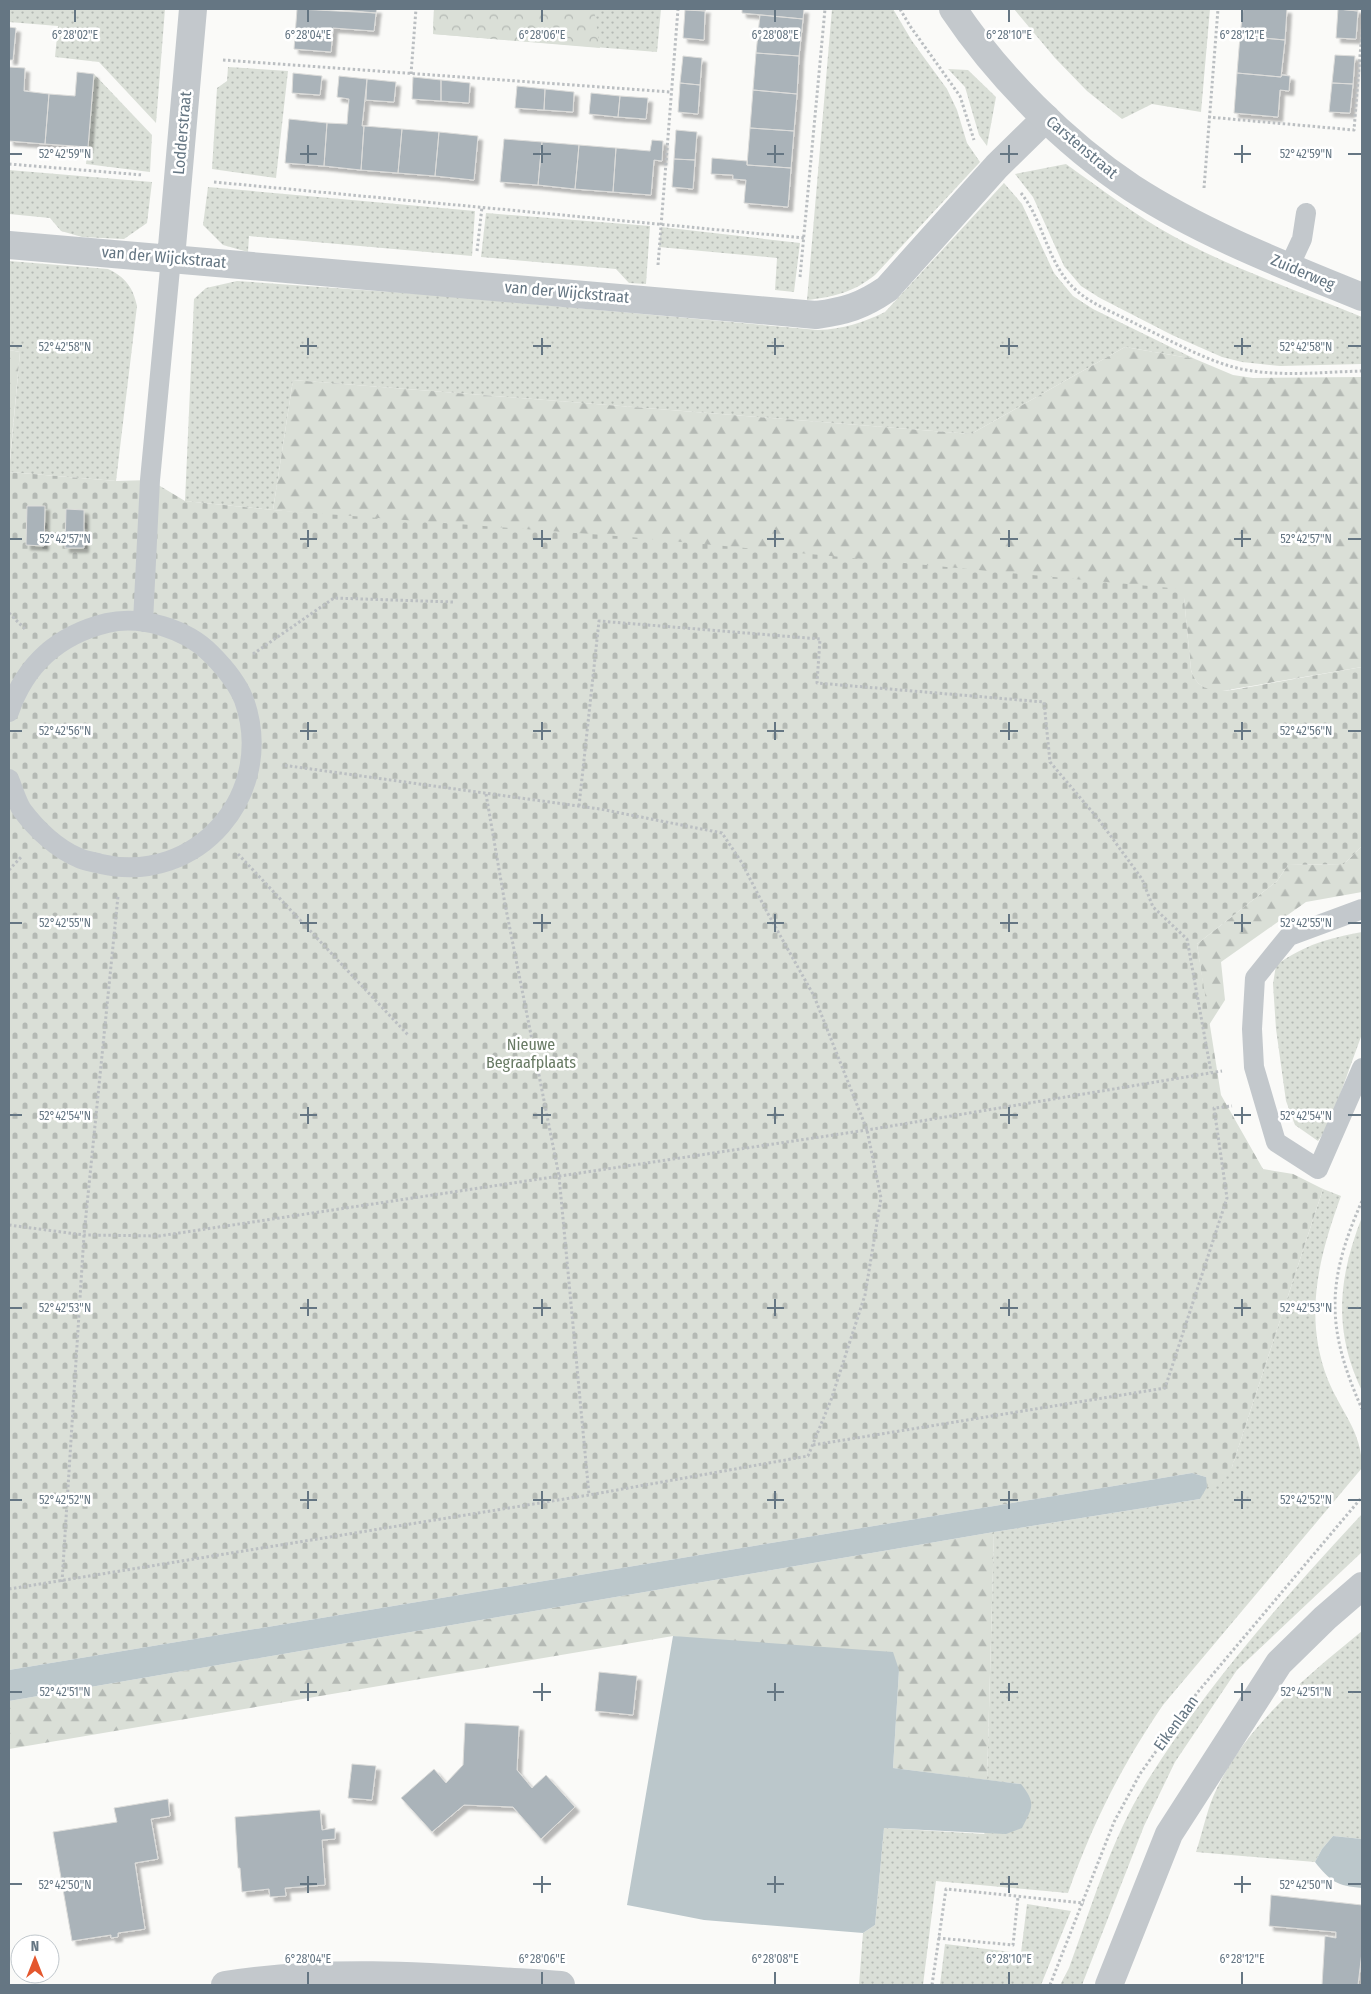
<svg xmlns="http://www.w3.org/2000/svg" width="1371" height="1994" viewBox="0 0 1371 1994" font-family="'Fira Sans Condensed',sans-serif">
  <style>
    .grass { fill: url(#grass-dots) }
    .forest { fill: url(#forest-firs) }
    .cemetery { fill: url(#cemetery-stones) }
    .park { fill: url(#park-crowns) }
    .water { fill: #bbc7cb }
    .building { fill: #aab3b9; stroke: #dcdcda; filter: url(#shadow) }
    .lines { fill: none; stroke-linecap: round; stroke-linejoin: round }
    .path { stroke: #bbbfc2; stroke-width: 3; stroke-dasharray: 2.5 2.5; stroke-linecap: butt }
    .service { stroke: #c3c8cc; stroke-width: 20 }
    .minor { stroke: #c3c8cc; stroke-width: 28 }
    .tertiary { stroke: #c3c8cc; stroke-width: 28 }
    .ticks { fill: none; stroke: #657683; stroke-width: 2 }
    .labels { text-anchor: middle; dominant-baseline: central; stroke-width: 5; stroke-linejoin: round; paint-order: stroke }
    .street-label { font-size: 16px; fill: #657683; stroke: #fff }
    .park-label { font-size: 16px; fill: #687a64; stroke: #fff }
    .ticks-label { font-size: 12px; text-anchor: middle; fill: #657683; stroke: #fff; stroke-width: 5; stroke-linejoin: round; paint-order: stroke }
  </style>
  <defs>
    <pattern id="grass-dots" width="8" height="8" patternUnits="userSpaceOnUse" patternTransform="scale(1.25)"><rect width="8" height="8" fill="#dadfd7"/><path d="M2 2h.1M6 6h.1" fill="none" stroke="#b4b9b4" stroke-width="1.8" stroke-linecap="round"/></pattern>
    <pattern id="forest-firs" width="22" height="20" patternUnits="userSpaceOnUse" patternTransform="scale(1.25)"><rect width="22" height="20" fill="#dadfd7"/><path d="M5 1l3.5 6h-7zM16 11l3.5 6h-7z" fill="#b4b9b4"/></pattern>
    <pattern id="cemetery-stones" width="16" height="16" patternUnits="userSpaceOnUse" patternTransform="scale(1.25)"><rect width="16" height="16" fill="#dadfd7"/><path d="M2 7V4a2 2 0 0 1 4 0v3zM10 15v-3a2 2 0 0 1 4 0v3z" fill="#b4b9b4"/></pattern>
    <pattern id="park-crowns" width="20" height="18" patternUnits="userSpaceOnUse" patternTransform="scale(1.25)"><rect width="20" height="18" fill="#dadfd7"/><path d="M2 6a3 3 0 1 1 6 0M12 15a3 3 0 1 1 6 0" fill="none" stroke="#b4b9b4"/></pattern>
    <filter id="shadow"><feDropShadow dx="4.5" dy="4.5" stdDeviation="1" flood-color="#0004"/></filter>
  </defs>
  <rect width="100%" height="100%" fill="#fafaf8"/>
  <!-- grass -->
  <path class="grass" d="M 9,9 L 165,9 L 156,123 L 99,62 L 55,57 L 58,26 L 9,22 Z
    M 434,9 L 661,9 L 657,52 L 433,34 Z
    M 832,9 L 893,9 L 912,41 L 947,89 L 957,110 L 967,143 L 980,162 L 875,275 C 854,292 834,297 807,300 Z
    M 1014,9 L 1210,9 L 1201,112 L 1152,104 L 1122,119 L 1087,91 L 1055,58 Z
    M 228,67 L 288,71 L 276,178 L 212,169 L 217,88 L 227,81 Z
    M 948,69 L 968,70 L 996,97 L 987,146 L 979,135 L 965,87 Z
    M 94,74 L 152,135 L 150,172 L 86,164 Z
    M 1066,164 C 1101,189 1135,215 1173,236 C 1233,269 1299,291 1362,317 L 1362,364 L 1280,366 L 1242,362 L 1222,357 L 1172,335 L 1100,298 L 1081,286 L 1064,266 L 1033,197 L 1015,174 Z
    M 9,170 L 152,182 L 147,223 L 124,239 L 82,237 L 61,231 L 50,218 L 9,214 Z
    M 1004,183 L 1022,204 L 1054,273 L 1073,296 L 1093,309 L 1195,359 L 1125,347 L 971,434 L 293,380 L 273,510 L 185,501 L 194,299 L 206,288 L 237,281 L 433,295 L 818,330 C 844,329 862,323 885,312 Z
    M 208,187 L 475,211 L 472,256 L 249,236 L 248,252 L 223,245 L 203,225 Z
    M 486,213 L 650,226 L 646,284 L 629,283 L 616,269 L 481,257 Z
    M 661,227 L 800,243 L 794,292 L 775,290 L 777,258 L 659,247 Z
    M 9,261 L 108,269 C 125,277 133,287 137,306 L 116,481 L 9,472 L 20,352 L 9,350 Z
    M 1362,932 L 1362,1034 L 1329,1125 L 1318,1141 L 1295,1125 L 1286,1101 L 1276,1029 L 1273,984 L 1276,965 C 1307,944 1326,939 1362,932 Z
    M 1323,1189 L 1341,1196 C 1319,1257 1303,1316 1328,1380 C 1341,1412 1362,1431 1362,1468 L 1163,1705 C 1121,1767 1093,1822 1068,1893 L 936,1881 L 923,1985 L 859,1985 L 863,1933 L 875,1925 L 884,1828 L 984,1834 L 1021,1784 L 987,1780 L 994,1532 L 1200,1499 L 1206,1477 L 1232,1467 Z
    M 1362,1217 L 1362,1391 C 1333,1331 1338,1278 1362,1217 Z
    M 1362,1514 L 1362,1552 L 1237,1670 L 1175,1762 L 1144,1826 L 1082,1985 L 1060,1985 L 1069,1968 C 1092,1906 1111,1839 1146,1783 C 1207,1685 1284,1598 1362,1514 Z
    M 1362,1631 L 1362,1839 L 1333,1836 L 1322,1849 L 1315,1862 L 1196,1852 C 1202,1834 1206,1814 1213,1797 C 1243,1727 1305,1678 1362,1631 Z
    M 1027,1904 L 1071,1911 L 1041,1985 L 940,1985 L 945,1944 L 1021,1953 Z"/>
  <!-- forest -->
  <path class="forest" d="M 1125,347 L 1195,359 L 1233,375 L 1253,378 L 1362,377 L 1362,667 L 1216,692 C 1203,688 1195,684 1191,670 L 1184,598 L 273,510 L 293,380 L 971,434 Z
    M 9,350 L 20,352 L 9,469 Z
    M 1362,846 L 1362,892 L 1306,902 L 1221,962 L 1225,1000 L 1209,1025 L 1197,944 L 1277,881 L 1288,865 L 1344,864 Z
    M 994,1532 L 987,1780 L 893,1768 L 899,1670 L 673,1636 L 9,1749 L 9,1701 Z"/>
  <!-- cemetery -->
  <path class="cemetery" d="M 9,472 L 116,481 L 150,480 L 185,501 L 273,510 L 629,537 L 1170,588 L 1179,589 L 1184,598 L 1191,670 C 1197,690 1213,692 1232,690 L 1362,667 L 1362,846 L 1344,864 L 1288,865 L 1277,881 L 1197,944 L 1221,1095 L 1263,1169 L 1293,1174 L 1323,1189 L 1232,1467 L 1221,1484 L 1207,1487 L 1206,1477 L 1192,1473 L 9,1670 Z"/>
  <!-- park -->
  <path class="park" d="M 434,9 L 594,9 L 600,48 L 433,34 Z"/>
  <!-- water -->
  <path class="water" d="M 1192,1473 L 1206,1477 L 1207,1487 L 1200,1499 L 994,1532 L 9,1701 L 9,1670 Z
    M 673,1636 L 893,1652 L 899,1670 L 893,1768 L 1021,1784 C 1036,1803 1033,1807 1022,1828 L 1006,1834 L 884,1828 L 875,1925 L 863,1933 L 704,1920 L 627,1905 Z
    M 1333,1836 L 1362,1839 L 1362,1888 C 1337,1886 1330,1881 1315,1862 L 1322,1849 Z"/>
  <!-- building -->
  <path class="building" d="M 297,9 L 376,13 L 374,31 L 333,28 L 331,52 L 294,49 Z
    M 331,9 L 377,9 L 376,13 Z
    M 685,9 L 706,9 L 705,11 Z
    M 742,9 L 804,9 L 803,19 L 742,13 Z
    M 1243,9 L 1287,9 L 1285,40 L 1240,36 Z
    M 1338,9 L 1358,11 L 1356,39 L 1336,38 Z
    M 1338,9 L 1358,9 L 1358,11 Z
    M 685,10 L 705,11 L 704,40 L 683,38 Z
    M 760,15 L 803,19 L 799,56 L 756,53 Z
    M 9,27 L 16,28 L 13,60 L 9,60 Z
    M 1240,36 L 1285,40 L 1281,77 L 1237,73 Z
    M 756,53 L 799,56 L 797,94 L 753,90 Z
    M 1335,55 L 1355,56 L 1353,84 L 1332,83 Z
    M 683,56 L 702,58 L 700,85 L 680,83 Z
    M 9,67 L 25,68 L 24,91 L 49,94 L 45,144 L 9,141 Z
    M 77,72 L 94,74 L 88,147 L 45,144 L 49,94 L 75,96 Z
    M 293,73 L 322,76 L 320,95 L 292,93 Z
    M 1237,73 L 1281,77 L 1282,75 L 1290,76 L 1289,91 L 1280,90 L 1278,117 L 1234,113 Z
    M 339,76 L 367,79 L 362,126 L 364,126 L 361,170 L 324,166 L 327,123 L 347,124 L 349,99 L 337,97 Z
    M 413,77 L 441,80 L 441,101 L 412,99 Z
    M 367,79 L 396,82 L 394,102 L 366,100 Z
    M 441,80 L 470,83 L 469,103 L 441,101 Z
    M 680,83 L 700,85 L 698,114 L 678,112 Z
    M 1332,83 L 1353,84 L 1350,113 L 1329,112 Z
    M 517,86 L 545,89 L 544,110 L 515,108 Z
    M 545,89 L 574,92 L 573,112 L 544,110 Z
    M 753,90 L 797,94 L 794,131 L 750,128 Z
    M 591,93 L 620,96 L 618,117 L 589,114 Z
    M 620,96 L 648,98 L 646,119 L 618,117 Z
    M 289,119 L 327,123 L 324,166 L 285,163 Z
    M 364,126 L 402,129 L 398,173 L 361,170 Z
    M 750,128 L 794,131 L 791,168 L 747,165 Z
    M 402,129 L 439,132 L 435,176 L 398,173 Z
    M 676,130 L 697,132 L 695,160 L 674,159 Z
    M 439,132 L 478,136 L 474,180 L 435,176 Z
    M 504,139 L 542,142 L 538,185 L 500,182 Z
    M 652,140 L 663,141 L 662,161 L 654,160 L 651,195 L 613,192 L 616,148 L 650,151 Z
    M 542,142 L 579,145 L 575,189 L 538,185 Z
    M 579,145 L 616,148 L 613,192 L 575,189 Z
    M 712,158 L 747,161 L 747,165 L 791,168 L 788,207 L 744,203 L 746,180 L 733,179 L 733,175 L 711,174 Z
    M 674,159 L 695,160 L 693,189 L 672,187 Z
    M 27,506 L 45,506 L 44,546 L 26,545 Z
    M 66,509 L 84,510 L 84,548 L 65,548 Z
    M 599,1672 L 637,1676 L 633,1715 L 595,1711 Z
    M 465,1723 L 519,1726 L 517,1770 L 532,1788 L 546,1775 L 575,1807 L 541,1839 L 513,1807 L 464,1805 L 432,1832 L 401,1798 L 434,1769 L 446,1783 L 463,1765 Z
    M 352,1764 L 376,1766 L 372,1800 L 348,1798 Z
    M 168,1799 L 170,1816 L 151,1819 L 158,1859 L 135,1863 L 145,1929 L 118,1933 L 118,1937 L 111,1938 L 111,1935 L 72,1941 L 53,1832 L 117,1822 L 114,1808 Z
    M 320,1810 L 322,1830 L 335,1828 L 335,1839 L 322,1840 L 325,1885 L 285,1888 L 286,1896 L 270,1897 L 269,1889 L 242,1892 L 240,1868 L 238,1868 L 235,1817 Z
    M 1271,1895 L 1362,1905 L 1362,1952 L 1358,1985 L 1322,1985 L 1325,1936 L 1336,1938 L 1336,1932 L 1269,1926 Z"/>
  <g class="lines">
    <!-- path -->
    <path class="path" d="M 900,9 L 910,26 L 960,96 L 974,140
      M 223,60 L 671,92
      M 411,74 L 416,9
      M 1208,117 L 1354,130 L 1362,31
      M 9,164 L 143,175
      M 214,182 L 805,238
      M 1204,188 L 1218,9
      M 1021,193 C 1045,223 1047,265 1077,291 C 1094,306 1120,315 1140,326 C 1172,341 1206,361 1241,369 C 1280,377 1323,372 1362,371
      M 477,251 L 482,207
      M 658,265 L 678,9
      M 800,277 L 825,9
      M 9,613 L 26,630
      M 253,654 L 334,598 L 454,602
      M 486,794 L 505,904 L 559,1176 L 589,1495
      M 579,806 L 599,621 L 820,639 L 817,683 L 1044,702 L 1050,762 L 1099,820 L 1142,879 L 1153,907 L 1187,939 L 1211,1072
      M 238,854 L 409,1036
      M 9,870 L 22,856
      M 1362,1201 C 1326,1282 1326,1328 1362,1409
      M 9,1225 L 84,1235 L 159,1236 L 867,1130 L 1222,1071
      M 813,1445 L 1165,1388 L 1227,1198 L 1214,1108 L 1232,1106
      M 62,1582 L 84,1235 L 118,896
      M 9,1589 L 589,1495 L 808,1456 L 831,1400 L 865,1295 L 881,1198 L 867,1130 L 814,996 L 767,912 L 742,863 L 722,833 L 600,809 L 282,765
      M 938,1938 L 1013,1945 L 1018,1897
      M 932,1985 L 946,1889 L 1084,1903
      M 1050,1985 L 1114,1822 L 1140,1774 L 1197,1693 L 1362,1497"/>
    <!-- service -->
    <path class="service" d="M 1289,267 L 1302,239 L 1306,213
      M 143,622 L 150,480 L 171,258
      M 9,712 C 25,665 58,635 107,623 C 141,615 187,629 211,654 C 224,667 237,682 244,700 C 277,793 198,886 101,864 C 94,862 85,861 79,858 C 57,849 36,829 22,810 C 16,801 13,788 9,779
      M 1362,909 L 1289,936 L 1255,978 L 1252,1029 L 1254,1067 L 1276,1142 L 1318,1169 L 1362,1068"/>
    <!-- minor -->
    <path class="minor" d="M 9,245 L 816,315 C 846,311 862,306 887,289 L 997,166 L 1046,118
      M 171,258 L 193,9
      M 225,1985 C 337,1967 449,1978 561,1985"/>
    <!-- tertiary -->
    <path class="tertiary" d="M 953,9 C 998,76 1064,143 1132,188 C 1203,234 1284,265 1362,297
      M 1109,1985 L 1169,1834 L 1279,1663 L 1325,1618 L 1362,1586"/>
  </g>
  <!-- ticks -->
  <path class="ticks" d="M 75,10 L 75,22M 308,10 L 308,22M 542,10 L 542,22M 775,10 L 775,22M 1009,10 L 1009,22M 1242,10 L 1242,22M 308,145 L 308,163M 542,145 L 542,163M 775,145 L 775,163M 1009,145 L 1009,163M 1242,145 L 1242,163M 10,154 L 22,154M 300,154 L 317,154M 533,154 L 551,154M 767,154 L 784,154M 1000,154 L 1018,154M 1234,154 L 1251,154M 1348,154 L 1361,154M 308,338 L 308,355M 542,338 L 542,355M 775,338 L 775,355M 1009,338 L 1009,355M 1242,338 L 1242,355M 10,346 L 22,346M 300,346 L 317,346M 533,346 L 551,346M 767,346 L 784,346M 1000,346 L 1018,346M 1234,346 L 1251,346M 1348,346 L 1361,346M 308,530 L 308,547M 542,530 L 542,547M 775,530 L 775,547M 1009,530 L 1009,547M 1242,530 L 1242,547M 10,539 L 22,539M 300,539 L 317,539M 533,539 L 551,539M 767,539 L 784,539M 1000,539 L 1018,539M 1234,539 L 1251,539M 1348,539 L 1361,539M 308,722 L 308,740M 542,722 L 542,740M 775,722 L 775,740M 1009,722 L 1009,740M 1242,722 L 1242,740M 10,731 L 22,731M 300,731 L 317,731M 533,731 L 551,731M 767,731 L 784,731M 1000,731 L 1018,731M 1234,731 L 1251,731M 1348,731 L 1361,731M 308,914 L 308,932M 542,914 L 542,932M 775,914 L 775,932M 1009,914 L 1009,932M 1242,914 L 1242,932M 10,923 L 22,923M 300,923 L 317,923M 533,923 L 551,923M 767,923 L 784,923M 1000,923 L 1018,923M 1234,923 L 1251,923M 1348,923 L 1361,923M 308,1107 L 308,1124M 542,1107 L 542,1124M 775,1107 L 775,1124M 1009,1107 L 1009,1124M 1242,1107 L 1242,1124M 10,1115 L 22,1115M 300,1115 L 317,1115M 533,1115 L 551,1115M 767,1115 L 784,1115M 1000,1115 L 1018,1115M 1234,1115 L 1251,1115M 1348,1115 L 1361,1115M 308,1299 L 308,1316M 542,1299 L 542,1316M 775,1299 L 775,1316M 1009,1299 L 1009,1316M 1242,1299 L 1242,1316M 10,1308 L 22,1308M 300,1308 L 317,1308M 533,1308 L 551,1308M 767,1308 L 784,1308M 1000,1308 L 1018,1308M 1234,1308 L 1251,1308M 1348,1308 L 1361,1308M 308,1491 L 308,1509M 542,1491 L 542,1509M 775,1491 L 775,1509M 1009,1491 L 1009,1509M 1242,1491 L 1242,1509M 10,1500 L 22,1500M 300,1500 L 317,1500M 533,1500 L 551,1500M 767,1500 L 784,1500M 1000,1500 L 1018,1500M 1234,1500 L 1251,1500M 1348,1500 L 1361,1500M 308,1683 L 308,1701M 542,1683 L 542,1701M 775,1683 L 775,1701M 1009,1683 L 1009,1701M 1242,1683 L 1242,1701M 10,1692 L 22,1692M 300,1692 L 317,1692M 533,1692 L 551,1692M 767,1692 L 784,1692M 1000,1692 L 1018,1692M 1234,1692 L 1251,1692M 1348,1692 L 1361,1692M 308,1876 L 308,1893M 542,1876 L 542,1893M 775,1876 L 775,1893M 1009,1876 L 1009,1893M 1242,1876 L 1242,1893M 10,1884 L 22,1884M 300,1884 L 317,1884M 533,1884 L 551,1884M 767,1884 L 784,1884M 1000,1884 L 1018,1884M 1234,1884 L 1251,1884M 1348,1884 L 1361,1884M 308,1972 L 308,1984M 542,1972 L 542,1984M 775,1972 L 775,1984M 1009,1972 L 1009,1984M 1242,1972 L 1242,1984"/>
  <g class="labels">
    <!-- street labels -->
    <g class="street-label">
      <text transform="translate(182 133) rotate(-85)">Lodderstraat</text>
      <text transform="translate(1082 147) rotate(40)">Carstenstraat</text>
      <text transform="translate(164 257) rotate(5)">van der Wijckstraat</text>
      <text transform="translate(1303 272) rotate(23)">Zuiderweg</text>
      <text transform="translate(567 292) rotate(5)">van der Wijckstraat</text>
      <text transform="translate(1176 1723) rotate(-54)">Eikenlaan</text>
    </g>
    <!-- park labels -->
    <g class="park-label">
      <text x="531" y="1044">Nieuwe<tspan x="531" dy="18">Begraafplaats</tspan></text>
    </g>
  </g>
  <g class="ticks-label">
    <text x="75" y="39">6°28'02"E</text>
    <text x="308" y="39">6°28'04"E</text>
    <text x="542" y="39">6°28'06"E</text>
    <text x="775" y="39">6°28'08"E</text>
    <text x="1009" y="39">6°28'10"E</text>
    <text x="1242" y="39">6°28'12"E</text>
    <text x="65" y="158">52°42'59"N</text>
    <text x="1306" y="158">52°42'59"N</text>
    <text x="65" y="351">52°42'58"N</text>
    <text x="1306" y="351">52°42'58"N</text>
    <text x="65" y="543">52°42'57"N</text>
    <text x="1306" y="543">52°42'57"N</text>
    <text x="65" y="735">52°42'56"N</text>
    <text x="1306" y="735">52°42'56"N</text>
    <text x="65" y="927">52°42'55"N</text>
    <text x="1306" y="927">52°42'55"N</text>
    <text x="65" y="1120">52°42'54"N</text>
    <text x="1306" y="1120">52°42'54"N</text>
    <text x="65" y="1312">52°42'53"N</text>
    <text x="1306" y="1312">52°42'53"N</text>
    <text x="65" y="1504">52°42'52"N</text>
    <text x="1306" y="1504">52°42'52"N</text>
    <text x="65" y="1696">52°42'51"N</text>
    <text x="1306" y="1696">52°42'51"N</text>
    <text x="65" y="1889">52°42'50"N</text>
    <text x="1306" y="1889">52°42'50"N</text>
    <text x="308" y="1963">6°28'04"E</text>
    <text x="542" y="1963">6°28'06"E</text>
    <text x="775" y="1963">6°28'08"E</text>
    <text x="1009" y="1963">6°28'10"E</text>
    <text x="1242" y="1963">6°28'12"E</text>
  </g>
  <!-- border -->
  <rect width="1371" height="1994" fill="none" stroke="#657683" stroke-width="20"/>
  <!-- north arrow -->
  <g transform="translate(35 1959)"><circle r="24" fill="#ffffff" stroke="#c1c8cd"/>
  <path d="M0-4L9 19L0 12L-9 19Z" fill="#e4572e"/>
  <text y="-8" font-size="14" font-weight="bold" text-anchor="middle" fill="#657683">N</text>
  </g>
</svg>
